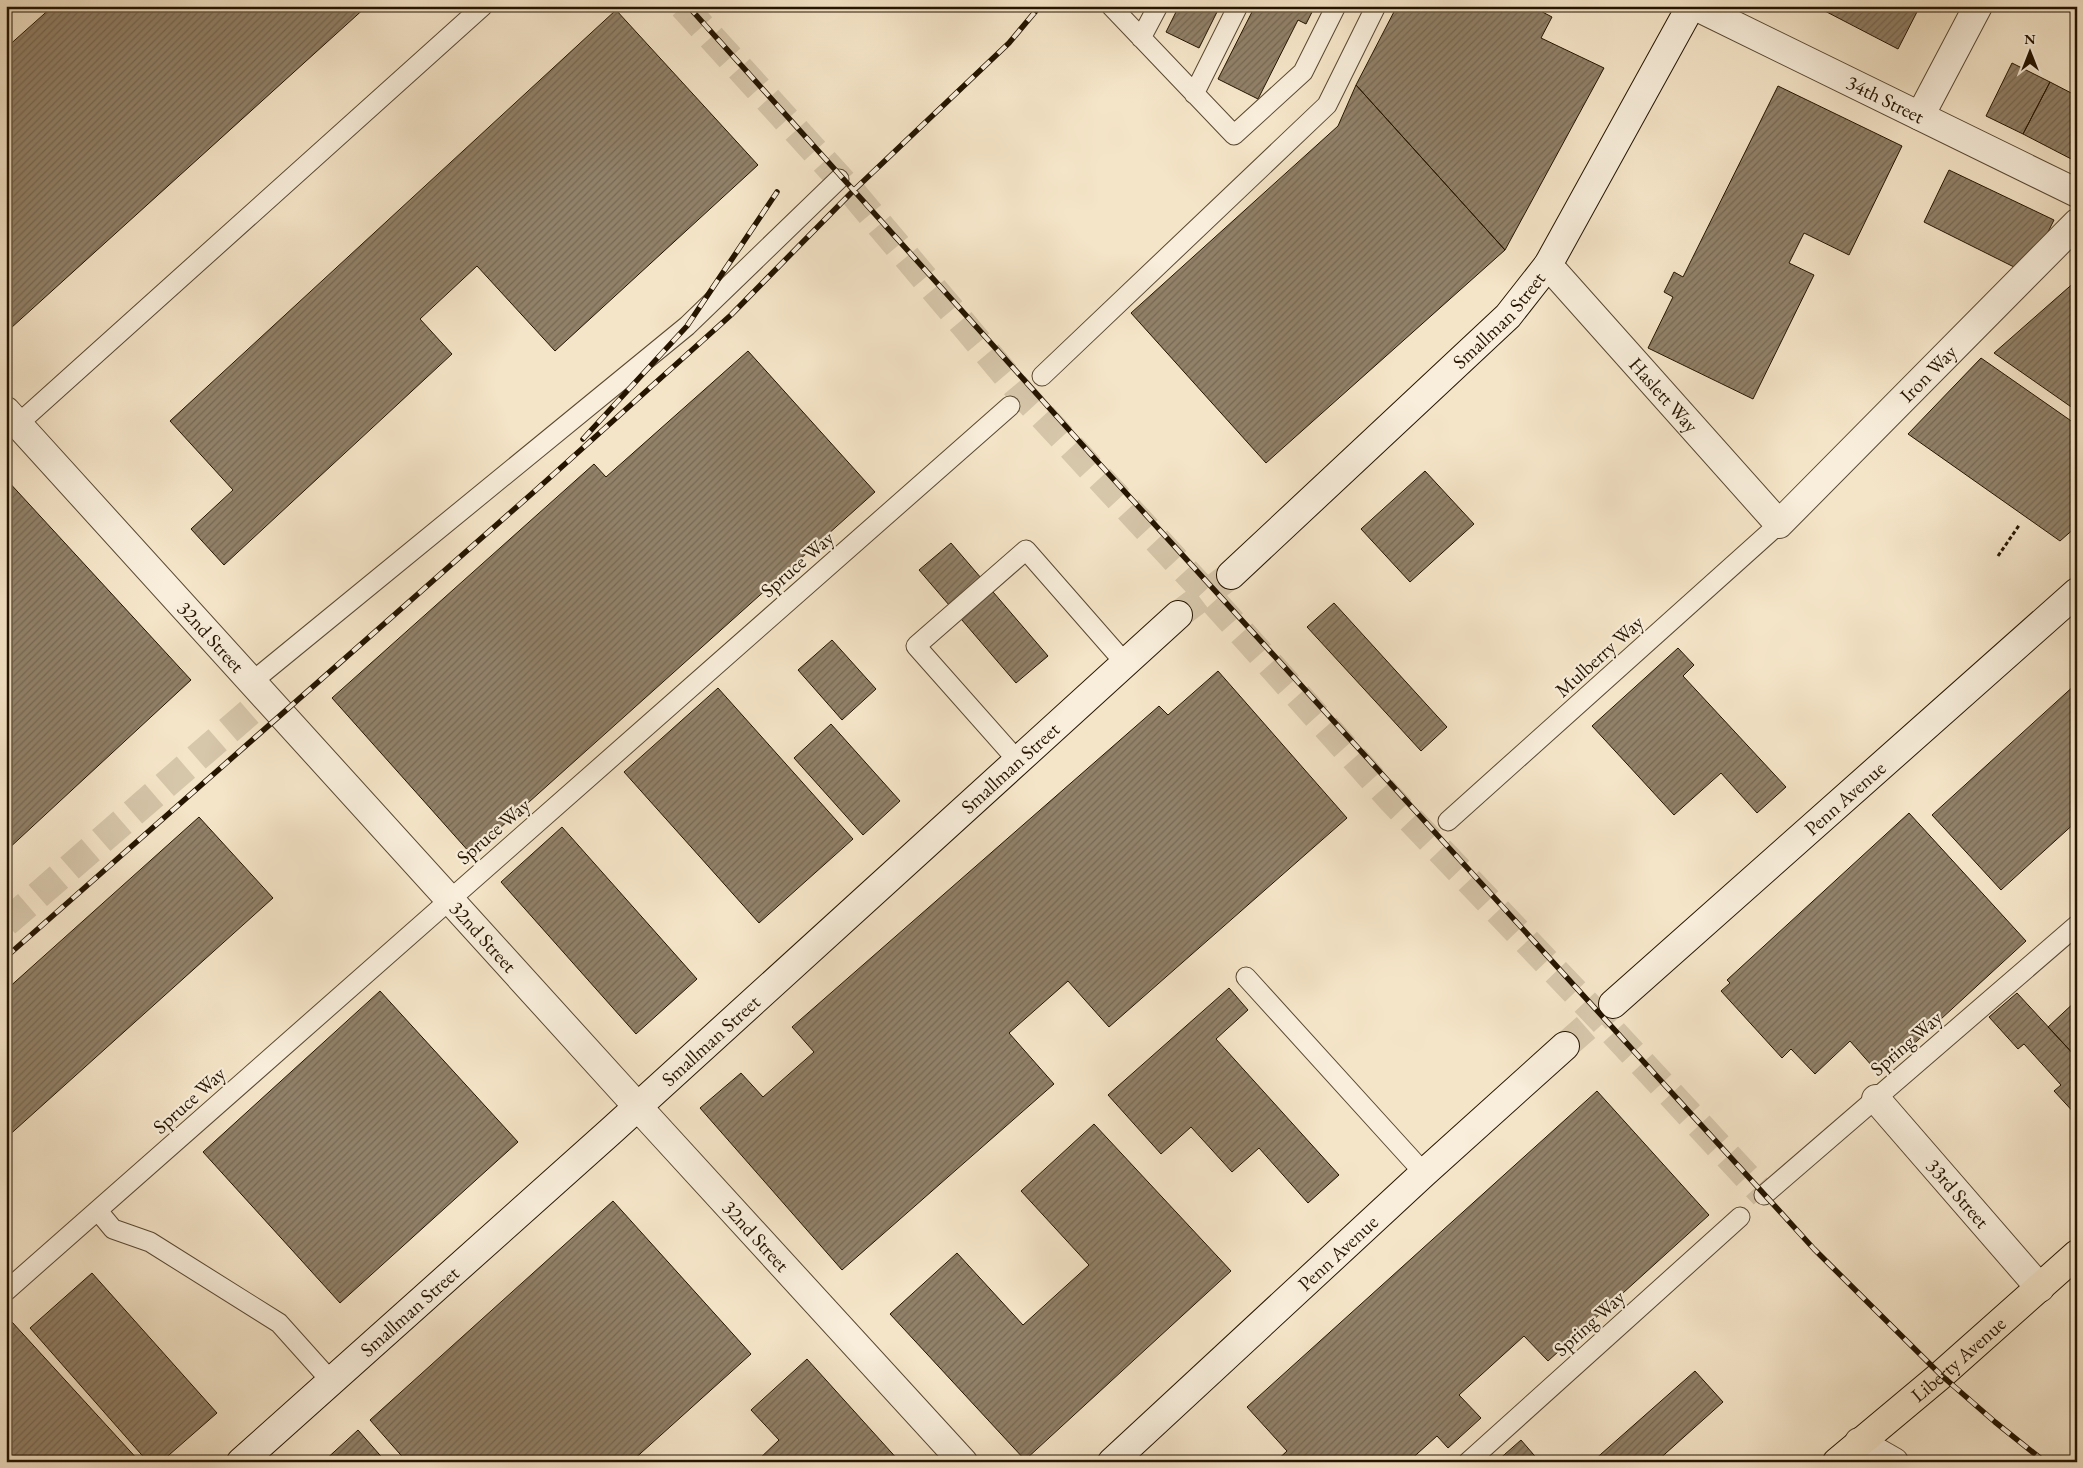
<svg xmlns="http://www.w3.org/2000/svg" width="2083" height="1468" viewBox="0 0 2083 1468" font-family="'EB Garamond',serif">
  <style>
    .building { fill: url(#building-hatch); stroke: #241400 }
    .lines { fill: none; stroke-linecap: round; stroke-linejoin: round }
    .street-tunnel { stroke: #d6c6aa; stroke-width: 28; stroke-dasharray: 28 14; stroke-linecap: butt }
    .secondary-tunnel { stroke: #d6c6aa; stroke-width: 28; stroke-dasharray: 28 14; stroke-linecap: butt }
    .lane-casing { stroke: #584832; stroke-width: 21 }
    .street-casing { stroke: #584832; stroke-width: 30 }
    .secondary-casing { stroke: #241400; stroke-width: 30 }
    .primary-casing { stroke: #241400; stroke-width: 30 }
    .path { stroke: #241400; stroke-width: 3; stroke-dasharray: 4 2.5; stroke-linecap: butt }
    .lane { stroke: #f8eedb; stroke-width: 19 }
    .street { stroke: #f8eedb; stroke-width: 28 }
    .secondary { stroke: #f8eedb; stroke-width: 28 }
    .primary { stroke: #f5e5c8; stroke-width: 28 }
    .rail-casing { stroke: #241400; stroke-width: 5.5 }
    .rail { stroke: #f8eedb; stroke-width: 4; stroke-dasharray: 11; stroke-linecap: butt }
    .labels { text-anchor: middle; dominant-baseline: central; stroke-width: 4.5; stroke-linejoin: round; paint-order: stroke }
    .street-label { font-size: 20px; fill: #241400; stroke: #f8eedb }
  </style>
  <defs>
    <pattern id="building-hatch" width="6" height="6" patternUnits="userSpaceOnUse" patternTransform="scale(1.25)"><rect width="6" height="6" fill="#918168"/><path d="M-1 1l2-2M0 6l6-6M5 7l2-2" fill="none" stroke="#766853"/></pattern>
  </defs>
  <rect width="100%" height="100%" fill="#f5e5c8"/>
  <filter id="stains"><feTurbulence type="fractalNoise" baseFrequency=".004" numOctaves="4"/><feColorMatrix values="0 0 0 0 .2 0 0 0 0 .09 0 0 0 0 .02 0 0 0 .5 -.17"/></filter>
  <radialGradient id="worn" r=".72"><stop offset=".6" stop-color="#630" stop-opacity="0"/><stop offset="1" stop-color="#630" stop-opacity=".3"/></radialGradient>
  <!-- building -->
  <path class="building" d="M 53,6 L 367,6 L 11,328 L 6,322 L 6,48 Z
    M 1179,6 L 1220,6 L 1199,48 L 1166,32 Z
    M 1255,6 L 1315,6 L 1306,24 L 1298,20 L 1258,99 L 1218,79 Z
    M 1397,6 L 1490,6 L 1502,12 L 1505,6 L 1531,6 L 1552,17 L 1541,38 L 1604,68 L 1505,250 L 1356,85 Z
    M 1822,6 L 1920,6 L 1898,49 L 1821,9 Z
    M 616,10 L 758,165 L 555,351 L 477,266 L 420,319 L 452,354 L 224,565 L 191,529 L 233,490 L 170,421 Z
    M 2012,63 L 2050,82 L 2023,134 L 1986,116 Z
    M 2050,82 L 2077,96 L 2077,162 L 2023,134 Z
    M 1356,85 L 1505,250 L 1266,463 L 1131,313 L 1338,126 Z
    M 1778,86 L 1902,146 L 1849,255 L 1804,233 L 1789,263 L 1814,275 L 1753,399 L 1648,348 L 1673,297 L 1664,292 L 1674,272 L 1683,277 Z
    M 1949,170 L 2054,220 L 2048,232 L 2016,268 L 1924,222 Z
    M 2077,280 L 2077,411 L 1994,353 Z
    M 748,351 L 875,492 L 471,854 L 332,698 L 594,464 L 606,477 Z
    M 1981,358 L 2077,425 L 2077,526 L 2060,541 L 1908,434 Z
    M 1425,471 L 1474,524 L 1410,582 L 1361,529 Z
    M 6,479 L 191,680 L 6,851 Z
    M 951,543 L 1048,656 L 1016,683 L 919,570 Z
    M 1334,603 L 1447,727 L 1421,751 L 1307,627 Z
    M 832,640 L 876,689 L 842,720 L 798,670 Z
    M 1678,648 L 1694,665 L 1683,676 L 1786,787 L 1757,813 L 1721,773 L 1674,815 L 1592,726 Z
    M 1218,671 L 1347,818 L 1109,1027 L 1068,981 L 1009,1033 L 1054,1084 L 842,1270 L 700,1108 L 741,1073 L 763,1097 L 814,1052 L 792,1027 L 1159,706 L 1168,715 Z
    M 2077,683 L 2077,821 L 2001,890 L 1932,815 Z
    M 718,688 L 853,839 L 759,923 L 624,772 Z
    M 831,724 L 900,801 L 863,835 L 794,758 Z
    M 1909,813 L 2026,941 L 1880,1075 L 1850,1041 L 1815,1074 L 1791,1049 L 1782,1058 L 1721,991 L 1730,983 L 1727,980 Z
    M 199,817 L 273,898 L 6,1138 L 6,990 Z
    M 562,827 L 697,979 L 636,1034 L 501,882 Z
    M 1229,988 L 1248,1010 L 1216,1039 L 1339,1175 L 1308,1203 L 1259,1148 L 1232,1172 L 1191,1127 L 1161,1154 L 1108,1095 Z
    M 380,991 L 518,1142 L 340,1303 L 203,1152 Z
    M 2017,993 L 2077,1058 L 2077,1116 L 2054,1091 L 2061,1085 L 2024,1044 L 2018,1049 L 1989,1017 Z
    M 2077,1000 L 2077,1058 L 2048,1027 Z
    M 1597,1091 L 1709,1215 L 1548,1361 L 1524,1336 L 1459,1395 L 1481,1418 L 1448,1448 L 1437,1436 L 1408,1462 L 1275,1462 L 1287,1451 L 1247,1407 Z
    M 1094,1124 L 1231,1271 L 1025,1460 L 890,1314 L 957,1253 L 1023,1325 L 1089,1265 L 1021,1191 Z
    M 613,1201 L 751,1354 L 631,1462 L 407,1462 L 370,1420 Z
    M 92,1273 L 217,1413 L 161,1462 L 148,1462 L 30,1328 Z
    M 12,1322 L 140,1462 L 6,1462 L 6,1327 Z
    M 807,1359 L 900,1462 L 756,1462 L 779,1440 L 751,1410 Z
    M 1695,1371 L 1723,1402 L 1656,1462 L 1592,1462 Z
    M 358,1430 L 386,1462 L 323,1462 Z
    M 1521,1440 L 1540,1462 L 1496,1462 Z"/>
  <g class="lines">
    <!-- street-tunnel -->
    <path class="street-tunnel" d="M 683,6 L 852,192 L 1022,394 L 1206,593 L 1389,797 L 1599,1017 L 1764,1195
      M 6,923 L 267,697"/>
    <!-- secondary-tunnel -->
    <path class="secondary-tunnel" d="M 1178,615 L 1231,575
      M 1565,1046 L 1613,1004"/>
    <defs>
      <path id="lane" d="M 1111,6 L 1234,135 L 1303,72 L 1336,6
        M 1141,38 L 1158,6
        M 1194,94 L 1238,6
        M 1042,376 L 1327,105 L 1376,6
        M 18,424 L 483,6
        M 253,681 L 687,326 L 839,179
        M 1018,761 L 916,646 L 1026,550 L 1125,663
        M 1448,821 L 1779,524
        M 1246,977 L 1424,1173
        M 1764,1195 L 2077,925
        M 98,1211 L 113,1229 L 150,1242 L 279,1323 L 331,1381
        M 6,1291 L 1010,406
        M 1468,1462 L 1740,1217"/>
      <g id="street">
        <path id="s1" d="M 1695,6 L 2077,193"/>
        <path d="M 1920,116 L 1978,6"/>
        <path id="s2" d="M 1548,265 L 1779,524 L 2077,223"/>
        <path id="s3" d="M 6,411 L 638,1107 L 963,1462"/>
        <path id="s4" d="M 1876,1099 L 2040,1288"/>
        <path d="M 1859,1442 L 1894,1462"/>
      </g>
      <g id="secondary">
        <path id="s5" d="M 1231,575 L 1508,316 L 1548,265 L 1691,6"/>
        <path id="s6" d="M 1613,1004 L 2077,592"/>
        <path id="s7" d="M 241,1462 L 611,1131 L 1178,615"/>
        <path id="s8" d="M 1112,1462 L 1424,1173 L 1565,1046"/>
      </g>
      <g id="primary">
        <path id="s9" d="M 1837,1462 L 1941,1375 L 2077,1254"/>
      </g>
    </defs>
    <!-- lane casing -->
    <use href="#lane" class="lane-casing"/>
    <!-- street casing -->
    <use href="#street" class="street-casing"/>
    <!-- secondary casing -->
    <use href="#secondary" class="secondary-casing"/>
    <!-- primary casing -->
    <use href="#primary" class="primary-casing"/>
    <!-- path -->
    <path class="path" d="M 1998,556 L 2020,524"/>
    <!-- lane -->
    <use href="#lane" class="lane"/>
    <!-- street -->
    <use href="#street" class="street"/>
    <!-- secondary -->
    <use href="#secondary" class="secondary"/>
    <!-- primary -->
    <use href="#primary" class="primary"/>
    <defs>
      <path id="rail" d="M 688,6 L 1096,460 L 1814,1249 L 1941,1375 L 1995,1422 L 2045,1462
        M 583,439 L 687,326 L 777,192
        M 6,957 L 536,490 L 731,315 L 852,192 L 1009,43 L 1040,6"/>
    </defs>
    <!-- rail casing -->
    <use href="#rail" class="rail-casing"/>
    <!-- rail -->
    <use href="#rail" class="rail"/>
  </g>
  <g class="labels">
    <!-- street labels -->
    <g class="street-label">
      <text stroke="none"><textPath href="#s1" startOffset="212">34th Street</textPath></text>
      <text stroke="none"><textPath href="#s5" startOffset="370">Smallman Street</textPath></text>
      <text stroke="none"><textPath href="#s2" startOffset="559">Iron Way</textPath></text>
      <text stroke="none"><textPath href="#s2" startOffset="174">Haslett Way</textPath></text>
      <text transform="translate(797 564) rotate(-41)">Spruce Way</text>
      <text stroke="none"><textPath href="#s3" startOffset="305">32nd Street</textPath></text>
      <text transform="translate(1599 656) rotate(-42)">Mulberry Way</text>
      <text stroke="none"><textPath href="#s7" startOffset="1036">Smallman Street</textPath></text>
      <text stroke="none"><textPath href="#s6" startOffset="310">Penn Avenue</textPath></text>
      <text transform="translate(493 831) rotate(-41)">Spruce Way</text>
      <text stroke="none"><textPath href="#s3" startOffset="710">32nd Street</textPath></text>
      <text stroke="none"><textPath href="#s7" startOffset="631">Smallman Street</textPath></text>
      <text transform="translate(1906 1043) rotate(-41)">Spring Way</text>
      <text transform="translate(189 1100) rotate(-42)">Spruce Way</text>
      <text stroke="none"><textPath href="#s4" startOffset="125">33rd Street</textPath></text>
      <text stroke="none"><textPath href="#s3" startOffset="1115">32nd Street</textPath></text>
      <text stroke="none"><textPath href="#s8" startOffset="308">Penn Avenue</textPath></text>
      <text stroke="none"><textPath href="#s7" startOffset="226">Smallman Street</textPath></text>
      <text transform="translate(1589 1323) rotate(-42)">Spring Way</text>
      <text stroke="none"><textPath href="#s9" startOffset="159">Liberty Avenue</textPath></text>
    </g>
  </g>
  <!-- margin -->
  <rect width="2083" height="1468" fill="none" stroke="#f5e5c8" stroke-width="25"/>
  <rect x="8" y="8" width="2068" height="1453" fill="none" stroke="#241400" stroke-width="2.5"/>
  <rect x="12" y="12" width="2058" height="1443" fill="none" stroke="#241400"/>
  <!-- north arrow -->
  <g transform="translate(2030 52)" stroke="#f8eedb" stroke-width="4" paint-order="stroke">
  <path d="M0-4L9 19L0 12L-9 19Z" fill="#241400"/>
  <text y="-8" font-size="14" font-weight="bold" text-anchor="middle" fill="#241400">N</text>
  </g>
  <rect width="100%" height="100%" filter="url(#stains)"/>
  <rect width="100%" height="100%" fill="url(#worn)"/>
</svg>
